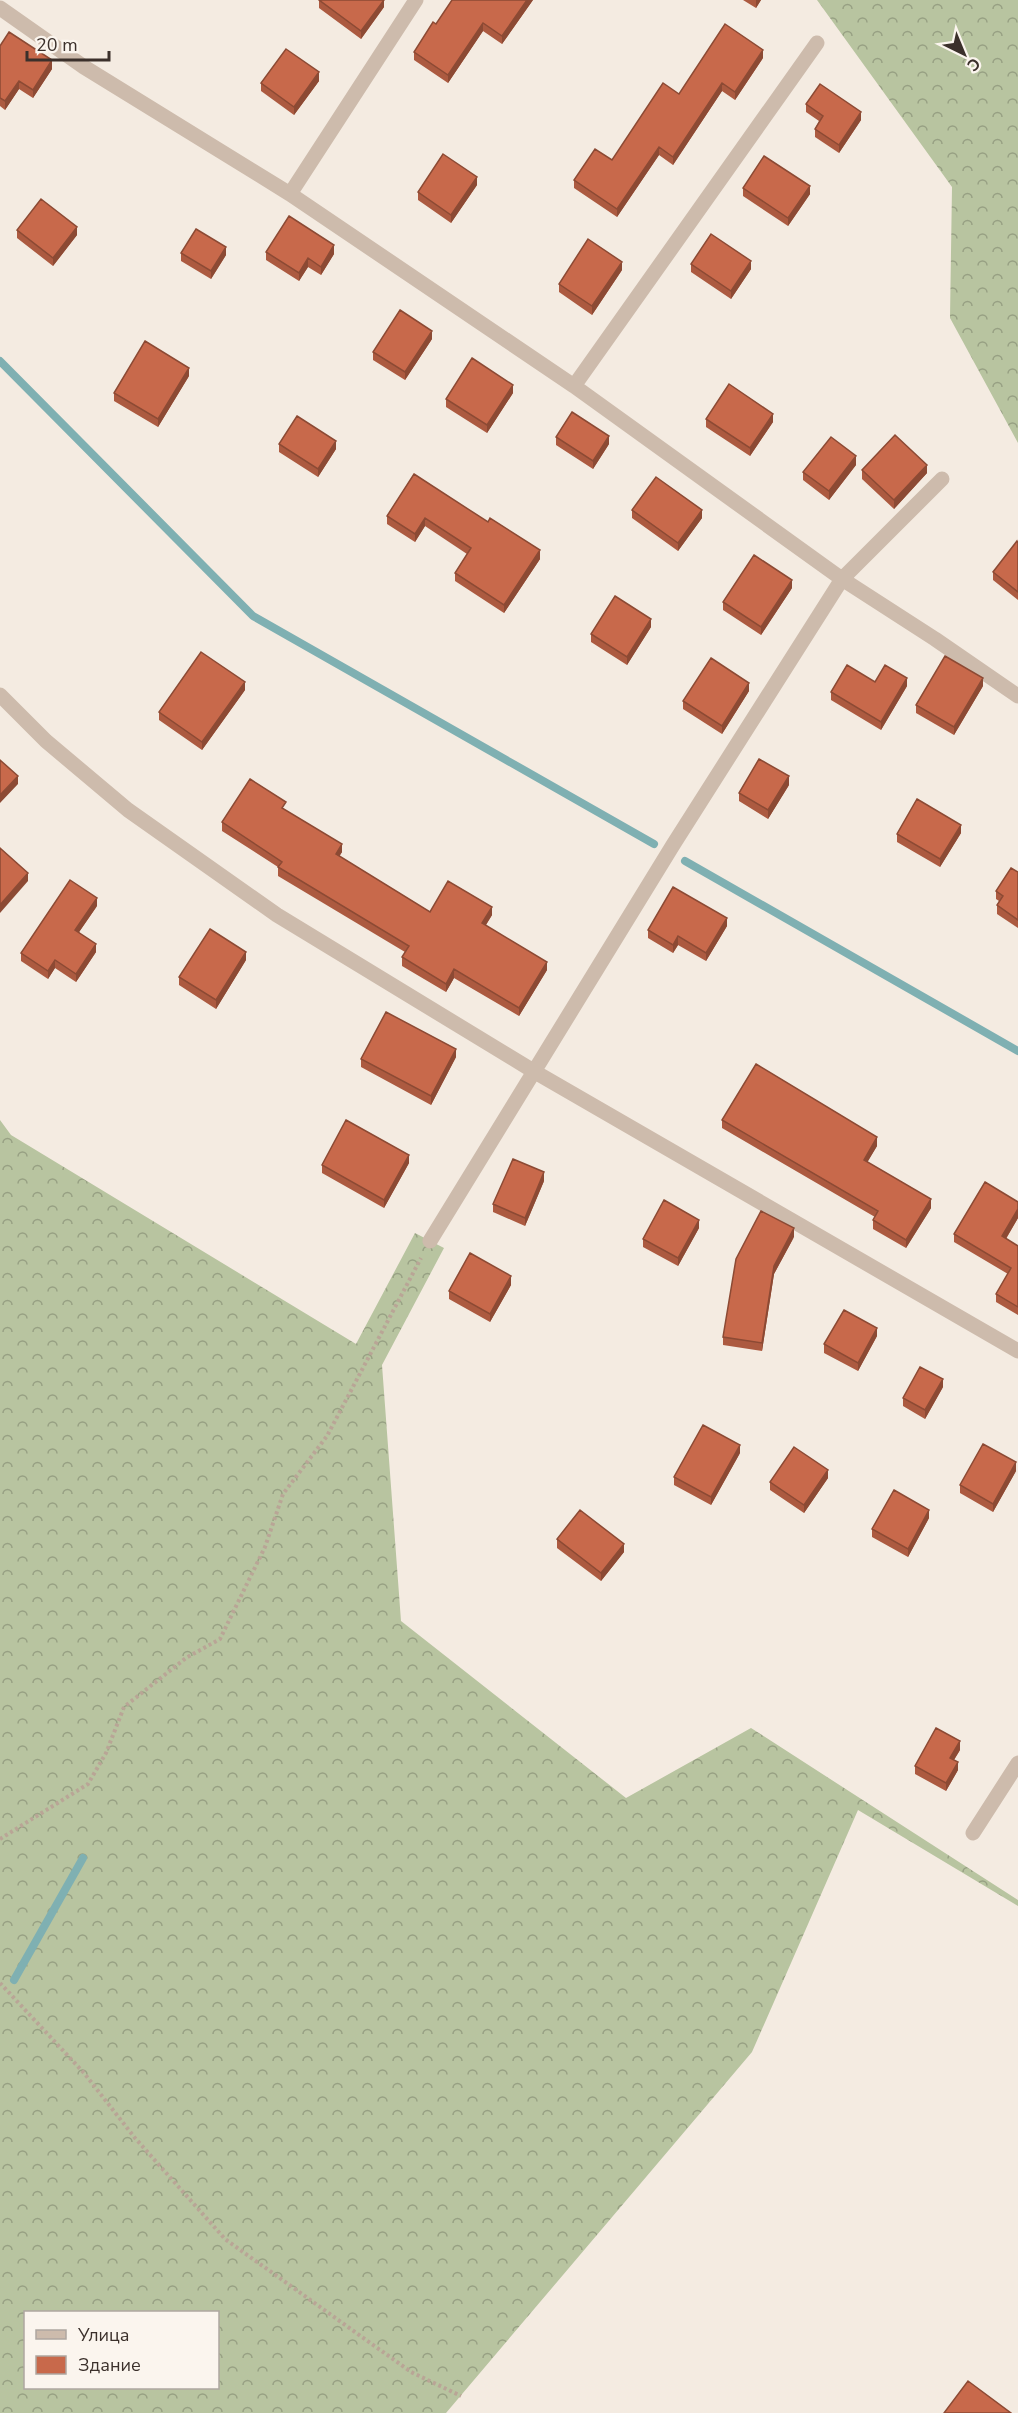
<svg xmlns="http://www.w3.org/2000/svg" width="1018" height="2413" viewBox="0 0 1018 2413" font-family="'Nunito Sans',sans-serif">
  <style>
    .forest { fill: url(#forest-crowns); fill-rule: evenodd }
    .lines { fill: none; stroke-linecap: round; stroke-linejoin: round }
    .stream { stroke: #7fb0b2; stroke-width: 8 }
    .path { stroke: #b9a596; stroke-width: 4; stroke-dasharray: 3 3; stroke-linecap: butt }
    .minor { stroke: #cdbbac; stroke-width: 15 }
    .wall { fill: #ac5a40 }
    .shaded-wall { fill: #8c4a34 }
    .building { fill: #c8694b; stroke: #8c4a34; stroke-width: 1.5 }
  </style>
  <defs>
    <pattern id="forest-crowns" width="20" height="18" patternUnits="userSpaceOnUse" patternTransform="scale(1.5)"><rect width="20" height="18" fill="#b8c4a0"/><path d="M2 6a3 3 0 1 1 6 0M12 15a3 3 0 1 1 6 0" fill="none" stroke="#97a083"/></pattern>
  </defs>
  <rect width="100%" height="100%" fill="#f4ebe1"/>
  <!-- forest -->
  <path class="forest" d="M 817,0 L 1018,0 L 1018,443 L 950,318 L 952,187 Z
    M 0,1120 L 11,1135 L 356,1344 L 415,1233 L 444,1248 L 382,1365 L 401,1621 L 626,1798 L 751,1728 L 1018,1900 L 1018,1906 L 858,1810 L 752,2052 L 446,2413 L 0,2413 ZM 26,2312 L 218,2312 L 218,2388 L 26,2388 Z"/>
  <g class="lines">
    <!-- stream -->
    <path class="stream" d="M 0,361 L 253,616 L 654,844
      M 685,861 L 1018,1051
      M 14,1980 L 83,1858"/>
    <!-- path -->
    <path class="path" d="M 0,1839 L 88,1784 L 106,1753 L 124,1707 L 186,1658 L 220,1639 L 265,1547 L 283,1494 L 327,1436 L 421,1258
      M 0,1983 L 84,2073 L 135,2138 L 225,2239 L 411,2372 L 461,2396"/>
    <!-- minor -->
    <path class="minor" d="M 0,8 L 84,67 L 290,194 L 574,386 L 842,579 L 935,639 L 1018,696
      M 290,194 L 416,0
      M 574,386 L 817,43
      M 0,695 L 46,741 L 128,810 L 277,915 L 535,1072 L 1018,1351
      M 430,1241 L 673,845 L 842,579 L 942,479
      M 973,1833 L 1018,1763"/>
  </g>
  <!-- wall -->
  <path class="wall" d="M 319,0 L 384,0 L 384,7 L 361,39 L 319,8 Z
    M 533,0 L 502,44 L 483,31 L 448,83 L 414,60 L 414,52 L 436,24 Z
    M 743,0 L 761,0 L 756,8 Z
    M 0,46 L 52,69 L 33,98 L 19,89 L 5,110 L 0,106 Z
    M 763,58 L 735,100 L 722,91 L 673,165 L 659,155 L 617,217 L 574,188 L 574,180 L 612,160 L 679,94 Z
    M 319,81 L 294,115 L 261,91 L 261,83 Z
    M 806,104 L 861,120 L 839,153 L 815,137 L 815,129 L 819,121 L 806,112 Z
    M 477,185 L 451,223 L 418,200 L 418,192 Z
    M 743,188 L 810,194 L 788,226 L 743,196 Z
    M 17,230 L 77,235 L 53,266 L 17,238 Z
    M 266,252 L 334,254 L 321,275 L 308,267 L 299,281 L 266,260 Z
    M 181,253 L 226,255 L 211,279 L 181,261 Z
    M 691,264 L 751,269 L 731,299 L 691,272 Z
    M 622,270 L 592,315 L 559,292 L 559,284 Z
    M 432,339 L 405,380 L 373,360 L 373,352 Z
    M 189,376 L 158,427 L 114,401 L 114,393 Z
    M 513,393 L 487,433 L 446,407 L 446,399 Z
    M 706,419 L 773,422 L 750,456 L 706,427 Z
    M 556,437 L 609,444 L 593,469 L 556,445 Z
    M 279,444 L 336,449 L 318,477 L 279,452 Z
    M 856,465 L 829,500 L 803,480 L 803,472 Z
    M 862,470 L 927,473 L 894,509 L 862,479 Z
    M 414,474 L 540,559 L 504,613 L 455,581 L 455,573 L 467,554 L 425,526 L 415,542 L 387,524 L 387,516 Z
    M 632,510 L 702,518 L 678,551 L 632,518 Z
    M 1018,543 L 1018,600 L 993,580 L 993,572 Z
    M 792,588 L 761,635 L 723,610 L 723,602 Z
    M 651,627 L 627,665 L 591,642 L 591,634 Z
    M 875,682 L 907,686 L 881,730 L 831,700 L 831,692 Z
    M 983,686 L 954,735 L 916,713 L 916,705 Z
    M 245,690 L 202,750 L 159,720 L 159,712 Z
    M 749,691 L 722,734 L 683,709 L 683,701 Z
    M 789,785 L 768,819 L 739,801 L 739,793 Z
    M 286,810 L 342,852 L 339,856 L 430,912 L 492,915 L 486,925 L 547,970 L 519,1016 L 454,978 L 446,992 L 402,966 L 402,957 L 405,952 L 278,876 L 278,867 L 222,831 L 222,822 Z
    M 961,833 L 940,867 L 897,842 L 897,834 Z
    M 1018,872 L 1018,928 L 997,914 L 997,905 L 999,901 L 996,899 L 996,891 Z
    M 97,906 L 79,932 L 96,952 L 76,982 L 55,968 L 48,979 L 21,961 L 21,953 Z
    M 727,926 L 706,961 L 678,945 L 673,953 L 648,938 L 648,930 Z
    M 246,960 L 216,1009 L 179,985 L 179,977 Z
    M 456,1057 L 431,1105 L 361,1067 L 361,1059 Z
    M 722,1120 L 877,1146 L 867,1162 L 931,1208 L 906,1248 L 873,1229 L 873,1220 L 875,1217 L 722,1128 Z
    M 409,1163 L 384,1208 L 322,1173 L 322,1165 Z
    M 544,1181 L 525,1226 L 493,1212 L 493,1204 Z
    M 1018,1202 L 1018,1218 L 1006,1239 L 1018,1246 L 1018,1315 L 996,1302 L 996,1294 L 1008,1274 L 954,1242 L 954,1234 Z
    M 699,1228 L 678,1266 L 643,1247 L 643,1239 Z
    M 794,1237 L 774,1274 L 762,1351 L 723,1345 L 723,1337 Z
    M 511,1285 L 490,1322 L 449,1299 L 449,1291 Z
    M 877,1336 L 858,1371 L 824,1353 L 824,1344 Z
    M 943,1387 L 925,1419 L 903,1406 L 903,1398 Z
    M 740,1453 L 711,1505 L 674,1485 L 674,1477 Z
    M 1016,1471 L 993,1512 L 960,1493 L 960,1485 Z
    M 828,1478 L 804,1513 L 770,1490 L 770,1482 Z
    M 929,1518 L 908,1557 L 872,1537 L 872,1529 Z
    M 557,1539 L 624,1552 L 601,1581 L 557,1548 Z
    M 960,1750 L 954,1760 L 958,1770 L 946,1791 L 915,1774 L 915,1766 Z"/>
  <!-- shaded-wall -->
  <path class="shaded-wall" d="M 384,0 L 384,7 L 361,39 L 361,31 Z
    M 527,0 L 533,0 L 502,44 L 502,36 Z
    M 756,0 L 761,0 L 756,8 Z
    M 483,23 L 483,31 L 448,83 L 448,75 Z
    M 763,50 L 763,58 L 735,100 L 735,92 Z
    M 52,60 L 52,69 L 33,98 L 33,90 Z
    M 319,72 L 319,81 L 294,115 L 294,107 Z
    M 19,81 L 19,89 L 5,110 L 5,101 Z
    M 722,83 L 722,91 L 673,165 L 673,157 Z
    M 861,112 L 861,120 L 839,153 L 839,145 Z
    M 659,147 L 659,155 L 617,217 L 617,209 Z
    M 477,177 L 477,185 L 451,223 L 451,215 Z
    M 810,186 L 810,194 L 788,226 L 788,218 Z
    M 77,227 L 77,235 L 53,266 L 53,258 Z
    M 334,245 L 334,254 L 321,275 L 321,267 Z
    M 226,247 L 226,255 L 211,279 L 211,271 Z
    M 308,258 L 308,267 L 299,281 L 299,273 Z
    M 751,261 L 751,269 L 731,299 L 731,291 Z
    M 622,262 L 622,270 L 592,315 L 592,306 Z
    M 432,331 L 432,339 L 405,380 L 405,372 Z
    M 189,368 L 189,376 L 158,427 L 158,419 Z
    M 513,385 L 513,393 L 487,433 L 487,425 Z
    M 773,414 L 773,422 L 750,456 L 750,448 Z
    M 609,436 L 609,444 L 593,469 L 593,461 Z
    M 336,441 L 336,449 L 318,477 L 318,469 Z
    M 856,456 L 856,465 L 829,500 L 829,491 Z
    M 927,465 L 927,473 L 894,509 L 894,500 Z
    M 702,510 L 702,518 L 678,551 L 678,543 Z
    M 425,518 L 425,526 L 415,542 L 415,534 Z
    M 540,550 L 540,559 L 504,613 L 504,605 Z
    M 792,580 L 792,588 L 761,635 L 761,627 Z
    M 651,619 L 651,627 L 627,665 L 627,657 Z
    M 907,678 L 907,686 L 881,730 L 881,722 Z
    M 983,678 L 983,686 L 954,735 L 954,727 Z
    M 245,682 L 245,690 L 202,750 L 202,742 Z
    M 749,683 L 749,691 L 722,734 L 722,726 Z
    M 18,776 L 18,784 L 0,803 L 0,795 Z
    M 789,776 L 789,785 L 768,819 L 768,810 Z
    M 961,825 L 961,833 L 940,867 L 940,859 Z
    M 342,844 L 342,852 L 336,862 L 336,854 Z
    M 28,873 L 28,881 L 0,913 L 0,905 Z
    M 97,898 L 97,906 L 75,938 L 75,930 Z
    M 492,907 L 492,915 L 482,931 L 482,923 Z
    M 727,918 L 727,926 L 706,961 L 706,953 Z
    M 678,936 L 678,945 L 673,953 L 673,945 Z
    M 96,944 L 96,952 L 76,982 L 76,974 Z
    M 246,952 L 246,960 L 216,1009 L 216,1000 Z
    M 55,960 L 55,968 L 48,979 L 48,971 Z
    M 547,962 L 547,970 L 519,1016 L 519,1008 Z
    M 454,969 L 454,978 L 446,992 L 446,984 Z
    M 456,1049 L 456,1057 L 431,1105 L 431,1096 Z
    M 877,1137 L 877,1146 L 864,1168 L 864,1160 Z
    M 409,1155 L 409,1163 L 384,1208 L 384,1200 Z
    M 544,1172 L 544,1181 L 525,1226 L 525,1218 Z
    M 931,1199 L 931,1208 L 906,1248 L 906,1240 Z
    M 1018,1209 L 1018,1218 L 1002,1245 L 1002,1236 Z
    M 699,1220 L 699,1228 L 678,1266 L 678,1258 Z
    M 794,1228 L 794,1237 L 774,1274 L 762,1351 L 762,1343 L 774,1266 Z
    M 511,1276 L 511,1285 L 490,1322 L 490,1314 Z
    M 877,1328 L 877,1336 L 858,1371 L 858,1363 Z
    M 943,1379 L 943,1387 L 925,1419 L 925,1410 Z
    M 740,1445 L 740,1453 L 711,1505 L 711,1497 Z
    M 1016,1462 L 1016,1471 L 993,1512 L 993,1504 Z
    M 828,1470 L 828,1478 L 804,1513 L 804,1505 Z
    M 929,1510 L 929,1518 L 908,1557 L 908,1549 Z
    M 624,1544 L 624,1552 L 601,1581 L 601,1573 Z
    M 960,1741 L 960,1750 L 950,1766 L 950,1758 Z
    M 958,1762 L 958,1770 L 946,1791 L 946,1783 Z"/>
  <!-- building -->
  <path class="building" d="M 319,0 L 384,0 L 361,31 Z
    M 452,0 L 527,0 L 502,36 L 483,23 L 448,75 L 414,52 L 433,22 L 436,24 Z
    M 725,24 L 763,50 L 735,92 L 722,83 L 673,157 L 659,147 L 617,209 L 574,180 L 595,149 L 612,160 L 663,83 L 679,94 Z
    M 9,32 L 52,60 L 33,90 L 19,81 L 5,101 L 0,98 L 0,46 Z
    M 286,49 L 319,72 L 294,107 L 261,83 Z
    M 820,84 L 861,112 L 839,145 L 815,129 L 823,116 L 806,104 Z
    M 443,154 L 477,177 L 451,215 L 418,192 Z
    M 764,156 L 810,186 L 788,218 L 743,188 Z
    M 41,199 L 77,227 L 53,258 L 17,230 Z
    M 289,216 L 334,245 L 321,267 L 308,258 L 299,273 L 266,252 Z
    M 196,229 L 226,247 L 211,271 L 181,253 Z
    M 711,234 L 751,261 L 731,291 L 691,264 Z
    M 588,239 L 622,262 L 592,306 L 559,284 Z
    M 400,310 L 432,331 L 405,372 L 373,352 Z
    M 145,341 L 189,368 L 158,419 L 114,393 Z
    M 472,358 L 513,385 L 487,425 L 446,399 Z
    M 729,384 L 773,414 L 750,448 L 706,419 Z
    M 572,412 L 609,436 L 593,461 L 556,437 Z
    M 297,416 L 336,441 L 318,469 L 279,444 Z
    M 895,435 L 927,465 L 894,500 L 862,470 Z
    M 831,437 L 856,456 L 829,491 L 803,472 Z
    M 414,474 L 488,522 L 490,518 L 540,550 L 504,605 L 455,573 L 471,548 L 425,518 L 415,534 L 387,516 Z
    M 656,477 L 702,510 L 678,543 L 632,510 Z
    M 1017,541 L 1018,543 L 1018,592 L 993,572 Z
    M 754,555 L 792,580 L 761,627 L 723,602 Z
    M 615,596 L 651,619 L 627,657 L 591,634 Z
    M 201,652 L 245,682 L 202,742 L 159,712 Z
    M 945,656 L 983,678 L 954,727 L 916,705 Z
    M 711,658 L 749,683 L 722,726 L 683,701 Z
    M 847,665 L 875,682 L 885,665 L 907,678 L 881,722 L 831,692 Z
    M 759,759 L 789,776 L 768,810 L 739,793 Z
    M 0,760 L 18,776 L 0,795 Z
    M 250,779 L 286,802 L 282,808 L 342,844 L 336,854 L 430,912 L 448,881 L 492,907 L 482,923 L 547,962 L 519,1008 L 454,969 L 446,984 L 402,957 L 409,946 L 278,867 L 282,862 L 222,822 Z
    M 917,799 L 961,825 L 940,859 L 897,834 Z
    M 0,848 L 28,873 L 0,905 Z
    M 1011,868 L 1018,872 L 1018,920 L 997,905 L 1003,896 L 996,891 Z
    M 70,880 L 97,898 L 75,930 L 96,944 L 76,974 L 55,960 L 48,971 L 21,953 Z
    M 673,887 L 727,918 L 706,953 L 678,936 L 673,945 L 648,930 Z
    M 210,929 L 246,952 L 216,1000 L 179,977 Z
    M 386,1012 L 456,1049 L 431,1096 L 361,1059 Z
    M 756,1064 L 877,1137 L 864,1160 L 931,1199 L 906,1240 L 873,1220 L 878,1211 L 722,1120 Z
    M 346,1120 L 409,1155 L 384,1200 L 322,1165 Z
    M 513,1159 L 544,1172 L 525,1218 L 493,1204 Z
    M 985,1182 L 1018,1202 L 1018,1209 L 1002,1236 L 1018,1246 L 1018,1307 L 996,1294 L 1011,1268 L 954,1234 Z
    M 664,1200 L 699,1220 L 678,1258 L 643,1239 Z
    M 761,1211 L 794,1228 L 774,1266 L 762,1343 L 723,1337 L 736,1259 Z
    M 470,1253 L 511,1276 L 490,1314 L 449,1291 Z
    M 844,1310 L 877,1328 L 858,1363 L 824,1344 Z
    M 920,1367 L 943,1379 L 925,1410 L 903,1398 Z
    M 703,1425 L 740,1445 L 711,1497 L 674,1477 Z
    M 983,1444 L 1016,1462 L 993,1504 L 960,1485 Z
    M 794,1447 L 828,1470 L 804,1505 L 770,1482 Z
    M 894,1490 L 929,1510 L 908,1549 L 872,1529 Z
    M 580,1510 L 624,1544 L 601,1573 L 557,1539 Z
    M 936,1728 L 960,1741 L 950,1758 L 958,1762 L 946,1783 L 915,1766 Z
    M 968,2381 L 1011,2413 L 944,2413 Z"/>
  <!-- legend -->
  <rect x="24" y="2311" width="195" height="78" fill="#fbf5ee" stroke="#aea6a0" stroke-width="1.5"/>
  <rect x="36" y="2330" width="30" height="9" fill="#cdbbac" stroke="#aea6a0" stroke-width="1.5"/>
  <text x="78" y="2341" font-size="18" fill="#3b302b">Улица</text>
  <rect x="36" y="2356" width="30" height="18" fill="#c8694b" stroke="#aea6a0" stroke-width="1.5"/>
  <text x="78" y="2371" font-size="18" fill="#3b302b">Здание</text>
  <!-- north arrow -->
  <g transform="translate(964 54) rotate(137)" stroke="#fbf5ee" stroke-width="4.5" paint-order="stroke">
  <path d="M0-4.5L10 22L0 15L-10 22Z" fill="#3b302b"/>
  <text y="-9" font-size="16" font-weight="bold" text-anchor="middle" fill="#3b302b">С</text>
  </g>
  <!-- scale -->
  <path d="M27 51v9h82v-9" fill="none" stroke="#3b302b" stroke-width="3"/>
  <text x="36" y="51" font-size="18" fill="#3b302b" stroke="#fbf5ee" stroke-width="4.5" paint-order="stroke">20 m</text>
</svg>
